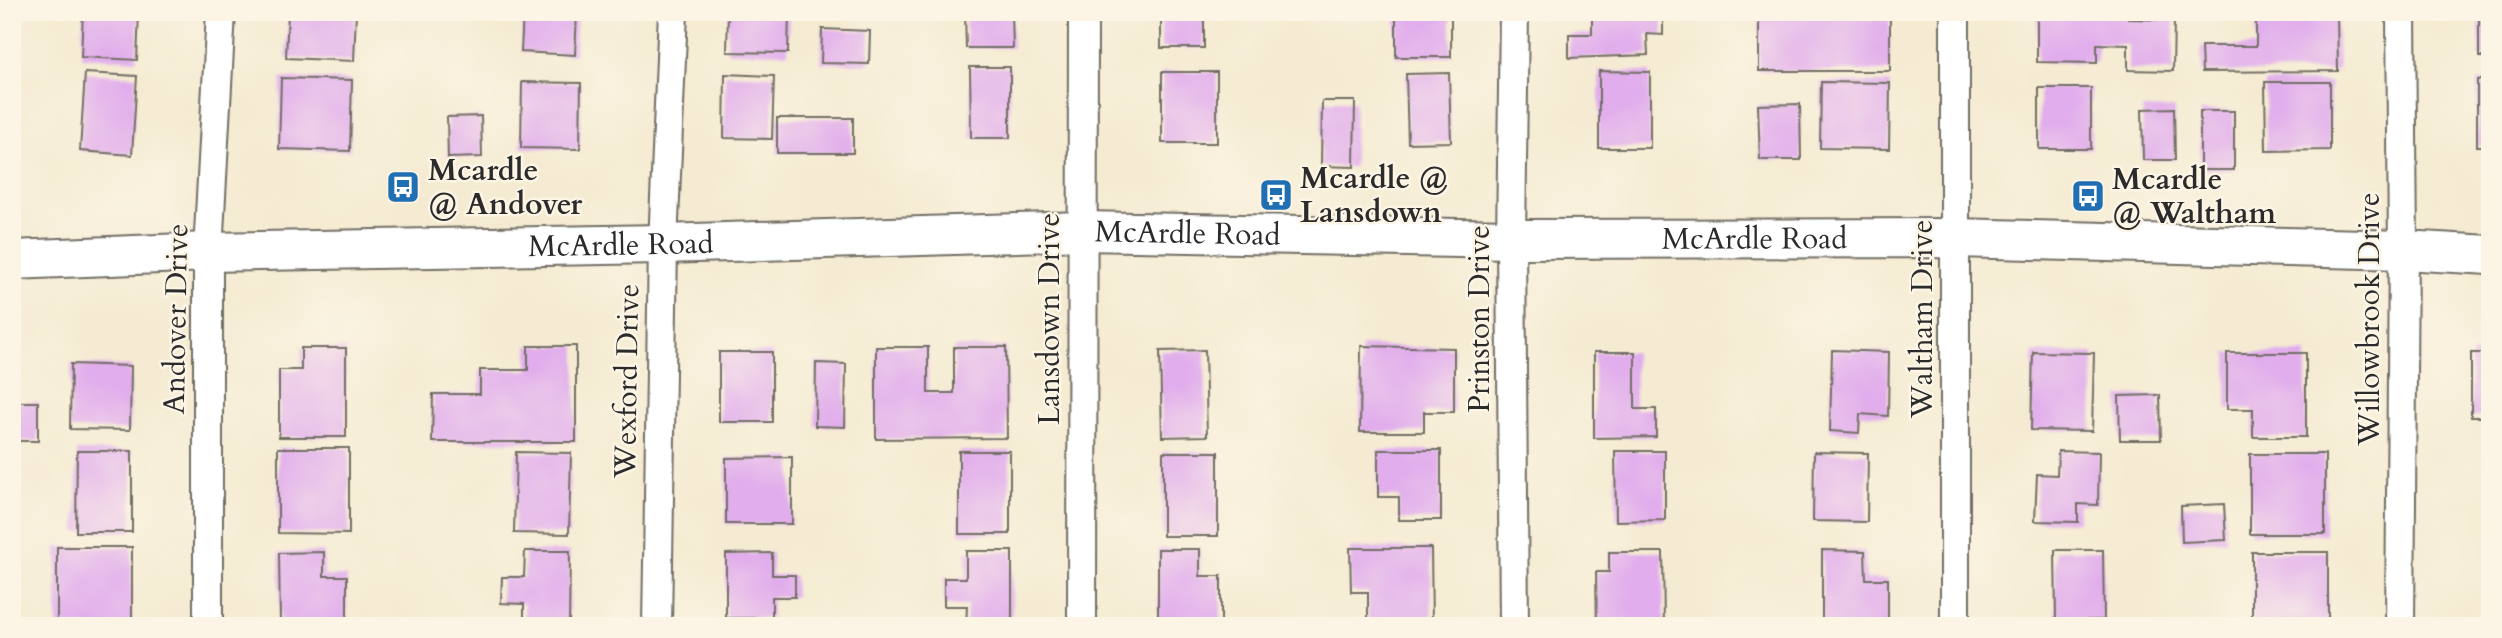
<svg xmlns="http://www.w3.org/2000/svg" width="2502" height="638" viewBox="0 0 2502 638" font-family="Cardo,serif">
  <style>
    .building { fill: #e1adec }
    .lines { fill: none; stroke-linecap: round; stroke-linejoin: round }
    .minor-casing { stroke: #726e65; stroke-width: 32 }
    .secondary-casing { stroke: #726e65; stroke-width: 42 }
    .minor { stroke: #fff; stroke-width: 28 }
    .secondary { stroke: #fff; stroke-width: 38 }
    .labels { text-anchor: middle; dominant-baseline: central; stroke-width: 5; stroke-linejoin: round; paint-order: stroke }
    .poi-label { font-size: 30px; font-weight: bold; fill: #2b2b2b; stroke: #fcf5e5; text-anchor: start }
    .street-label { font-size: 30px; fill: #2b2b2b; stroke: #fcf5e5 }
  </style>
  <rect width="100%" height="100%" fill="#fcf5e5"/>
  <filter id="ink" filterUnits="userSpaceOnUse"><feTurbulence type="fractalNoise" baseFrequency=".0143" numOctaves="2"/><feDisplacementMap in="SourceGraphic" scale="14" xChannelSelector="R" yChannelSelector="G"/><feConvolveMatrix kernelMatrix="1 2 1 2 8 2 1 2 1" color-interpolation-filters="sRGB"/></filter>
  <filter id="wash" filterUnits="userSpaceOnUse"><feTurbulence type="fractalNoise" baseFrequency=".00686" numOctaves="4" result="noise"/><feDisplacementMap in="SourceGraphic" scale="28" xChannelSelector="R" yChannelSelector="G"/><feGaussianBlur stdDeviation="1.57" result="paint"/><feColorMatrix in="noise" values="0 0 0 0 0 0 0 0 0 0 0 0 0 0 0 0 0 1.4 0 .05"/><feComposite in="paint" operator="in"/></filter>
  <g filter="url(#wash)">
    <rect width="100%" height="100%" fill="#f5ebd2"/>
    <g id="blocks">
      <!-- building -->
      <path class="building" d="M 83,12 L 139,12 L 137,60 L 81,57 Z
        M 288,12 L 356,12 L 354,61 L 286,58 Z
        M 523,12 L 577,12 L 575,55 L 521,52 Z
        M 728,12 L 789,12 L 788,53 L 727,52 Z
        M 965,12 L 1012,12 L 1013,48 L 966,48 Z
        M 1161,12 L 1204,12 L 1204,48 L 1161,48 Z
        M 1396,12 L 1451,12 L 1451,57 L 1396,57 Z
        M 1592,12 L 1663,12 L 1663,35 L 1647,34 L 1648,55 L 1569,58 L 1569,34 L 1592,34 Z
        M 1811,12 L 1890,12 L 1890,71 L 1759,71 L 1759,17 L 1812,17 Z
        M 2037,12 L 2128,12 L 2128,19 L 2174,20 L 2173,71 L 2128,70 L 2128,45 L 2097,44 L 2097,63 L 2037,62 Z
        M 2256,12 L 2337,12 L 2338,71 L 2202,72 L 2201,46 L 2256,46 Z
        M 2479,12 L 2490,12 L 2490,57 L 2479,57 Z
        M 822,29 L 870,31 L 869,64 L 821,63 Z
        M 970,67 L 1010,67 L 1010,138 L 971,138 Z
        M 1599,71 L 1650,72 L 1650,148 L 1599,148 Z
        M 1162,72 L 1217,72 L 1217,143 L 1162,143 Z
        M 85,73 L 137,76 L 132,155 L 80,151 Z
        M 1449,73 L 1451,142 L 1408,143 L 1406,74 Z
        M 725,74 L 774,76 L 772,139 L 724,138 Z
        M 281,78 L 352,80 L 350,151 L 279,149 Z
        M 2490,79 L 2490,146 L 2477,146 L 2477,80 Z
        M 522,82 L 581,83 L 580,149 L 521,148 Z
        M 1821,82 L 1890,83 L 1889,149 L 1820,148 Z
        M 2265,82 L 2330,82 L 2330,150 L 2266,151 Z
        M 2039,88 L 2091,88 L 2091,149 L 2039,149 Z
        M 1322,101 L 1355,101 L 1354,167 L 1321,166 Z
        M 1800,104 L 1801,160 L 1760,160 L 1758,105 Z
        M 2174,108 L 2175,160 L 2143,160 L 2142,109 Z
        M 2200,111 L 2234,111 L 2234,170 L 2200,170 Z
        M 481,116 L 482,157 L 448,158 L 447,117 Z
        M 777,118 L 853,118 L 853,153 L 777,153 Z
        M 528,346 L 576,346 L 576,442 L 432,442 L 433,394 L 480,394 L 480,370 L 528,370 Z
        M 1361,346 L 1454,348 L 1454,412 L 1424,412 L 1424,432 L 1360,432 Z
        M 876,347 L 928,347 L 928,393 L 954,393 L 954,347 L 1006,347 L 1007,438 L 876,439 Z
        M 301,348 L 346,348 L 346,437 L 279,437 L 279,370 L 301,370 Z
        M 1205,350 L 1207,436 L 1162,437 L 1160,351 Z
        M 1832,350 L 1889,352 L 1888,416 L 1860,414 L 1859,433 L 1830,431 Z
        M 719,352 L 772,352 L 772,422 L 719,422 Z
        M 1594,352 L 1635,352 L 1635,409 L 1656,409 L 1656,437 L 1594,438 Z
        M 2033,352 L 2094,353 L 2092,431 L 2031,430 Z
        M 2227,353 L 2306,353 L 2306,437 L 2253,437 L 2253,409 L 2227,409 Z
        M 2471,353 L 2490,353 L 2490,417 L 2471,417 Z
        M 816,363 L 846,364 L 845,427 L 815,426 Z
        M 71,364 L 131,366 L 130,430 L 70,429 Z
        M 2160,395 L 2161,440 L 2120,440 L 2119,396 Z
        M 12,402 L 38,402 L 38,441 L 12,441 Z
        M 278,448 L 349,448 L 349,534 L 278,533 Z
        M 1378,450 L 1441,450 L 1441,520 L 1399,520 L 1399,497 L 1378,497 Z
        M 77,451 L 132,451 L 132,532 L 76,532 Z
        M 959,451 L 1010,451 L 1010,534 L 959,534 Z
        M 1615,451 L 1665,451 L 1665,520 L 1616,521 Z
        M 2058,451 L 2099,452 L 2098,505 L 2078,504 L 2078,522 L 2035,521 L 2037,474 L 2057,475 Z
        M 516,452 L 571,453 L 569,534 L 514,533 Z
        M 1163,452 L 1218,452 L 1218,536 L 1163,536 Z
        M 1814,452 L 1868,453 L 1867,522 L 1813,521 Z
        M 2250,454 L 2325,454 L 2325,534 L 2250,534 Z
        M 792,457 L 792,524 L 726,524 L 726,458 Z
        M 2224,504 L 2226,540 L 2182,542 L 2181,506 Z
        M 57,547 L 132,547 L 132,626 L 57,626 Z
        M 1350,548 L 1431,548 L 1432,626 L 1368,626 L 1368,592 L 1351,592 Z
        M 1158,549 L 1200,549 L 1200,576 L 1221,576 L 1221,626 L 1158,626 Z
        M 1822,550 L 1865,551 L 1866,579 L 1888,579 L 1888,626 L 1822,626 Z
        M 2055,550 L 2103,550 L 2104,620 L 2056,620 Z
        M 525,551 L 570,551 L 569,626 L 524,626 L 524,604 L 501,603 L 502,577 L 524,577 Z
        M 966,551 L 1012,551 L 1012,626 L 966,626 L 967,606 L 944,606 L 944,578 L 966,578 Z
        M 324,552 L 324,576 L 347,576 L 347,623 L 280,623 L 279,553 Z
        M 1609,552 L 1663,552 L 1664,626 L 1597,626 L 1596,572 L 1609,572 Z
        M 2252,552 L 2328,552 L 2328,626 L 2252,626 Z
        M 772,553 L 772,575 L 795,575 L 795,597 L 772,597 L 772,618 L 726,618 L 726,554 Z"/>
    </g>
  </g>
  <g filter="url(#ink)">
    <use href="#blocks" fill-opacity="0" stroke="#726e65" stroke-width="2"/>
    <g class="lines">
      <defs>
        <path id="minor" d="M 1514,12 L 1511,239 L 1514,626
          M 1955,12 L 1955,626
          M 208,626 L 208,252 L 221,12
          M 657,626 L 663,244 L 673,12
          M 1082,626 L 1083,12
          M 2400,626 L 2403,250 L 2401,12"/>
        <g id="secondary">
          <path id="s1" d="M 12,260 L 208,252 L 663,244 L 1083,231 L 1511,239 L 1955,238 L 2403,250 L 2490,255"/>
        </g>
      </defs>
      <!-- minor casing -->
      <use href="#minor" class="minor-casing"/>
      <!-- secondary casing -->
      <use href="#secondary" class="secondary-casing"/>
      <!-- minor -->
      <use href="#minor" class="minor"/>
      <!-- secondary -->
      <use href="#secondary" class="secondary"/>
    </g>
  </g>
  <!-- icons -->
  <defs>
    <symbol id="bus-square" viewBox="-11 -11 22 22"><rect x="-9" y="-9" width="18" height="18" rx="4" fill="#1f6fb2" stroke="#fcf5e5"/><path d="M-5-6H5V4H4V6H2V4H-2V6H-4V4H-5ZM-3.5-4V0h7V-4ZM-3.5 1.2v1.5H-2V1.2ZM2 1.2v1.5H3.5V1.2Z" fill="#fff"/></symbol>
  </defs>
  <g fill-rule="evenodd">
    <use href="#bus-square" x="384" y="168" width="38" height="38"/>
    <use href="#bus-square" x="1257" y="176" width="38" height="38"/>
    <use href="#bus-square" x="2069" y="177" width="38" height="38"/>
  </g>
  <g class="labels">
    <!-- poi labels -->
    <g class="poi-label">
      <text x="428" y="170">Mcardle<tspan x="428" dy="34">@ Andover</tspan></text>
      <text x="1300" y="178">Mcardle @<tspan x="1300" dy="34">Lansdown</tspan></text>
      <text x="2112" y="179">Mcardle<tspan x="2112" dy="34">@ Waltham</tspan></text>
    </g>
    <!-- street labels -->
    <g class="street-label">
      <text stroke="none"><textPath href="#s1" startOffset="1176">McArdle Road</textPath></text>
      <text stroke="none"><textPath href="#s1" startOffset="1743">McArdle Road</textPath></text>
      <text stroke="none"><textPath href="#s1" startOffset="609">McArdle Road</textPath></text>
      <text transform="translate(176 319) rotate(-89)">Andover Drive</text>
      <text transform="translate(1049 319) rotate(-90)">Lansdown Drive</text>
      <text transform="translate(1479 319) rotate(-90)">Prinston Drive</text>
      <text transform="translate(1922 319) rotate(-90)">Waltham Drive</text>
      <text transform="translate(2369 319) rotate(-90)">Willowbrook Drive</text>
      <text transform="translate(627 381) rotate(-89)">Wexford Drive</text>
    </g>
  </g>
  <!-- margin -->
  <rect width="2502" height="638" fill="none" stroke="#fcf5e5" stroke-width="42"/>
</svg>
